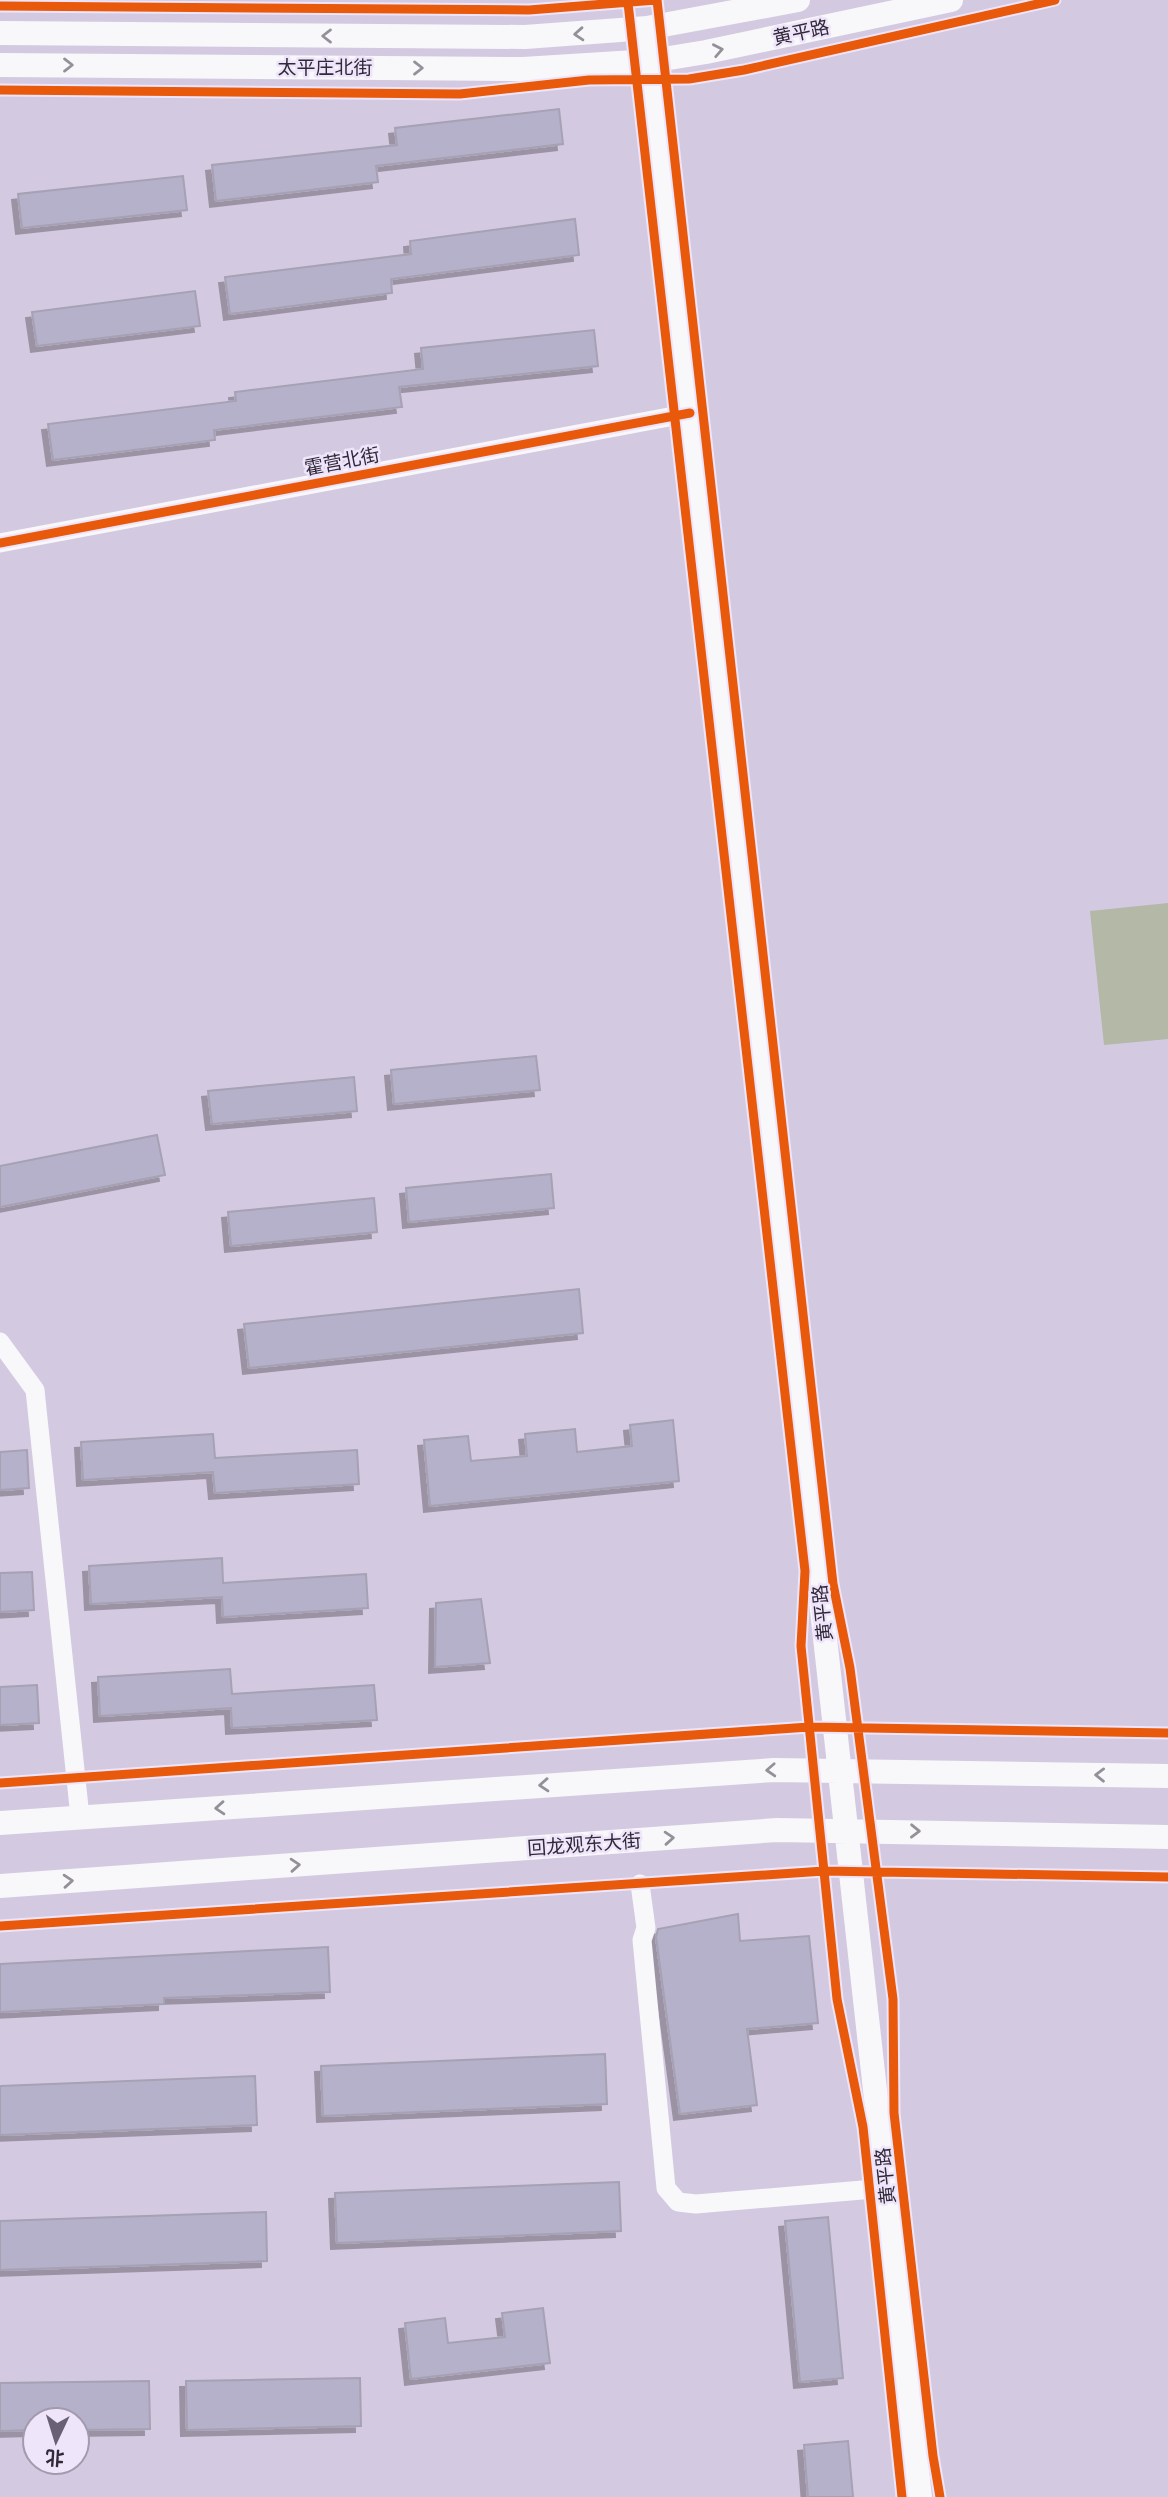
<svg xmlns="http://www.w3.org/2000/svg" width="1168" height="2497" viewBox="0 0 1168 2497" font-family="'DejaVu Sans','Noto Sans SC',sans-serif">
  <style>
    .green { fill: #b3b8a7 }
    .building { fill: #b6b1cb; stroke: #a6a1b3; stroke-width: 2; filter: url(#shadow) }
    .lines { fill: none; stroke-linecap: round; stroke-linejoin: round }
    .minor { stroke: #f8f7fa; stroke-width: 19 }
    .major { stroke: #f8f7fa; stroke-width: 24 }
    .cycleway-casing { stroke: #efe5fb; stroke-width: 13 }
    .cycleway { stroke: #e8590c; stroke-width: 9 }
    .oneway { stroke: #949099 }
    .labels { text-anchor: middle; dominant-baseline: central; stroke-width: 5; stroke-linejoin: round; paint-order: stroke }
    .street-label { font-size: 19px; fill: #302938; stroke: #efe5fb }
  </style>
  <defs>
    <filter id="shadow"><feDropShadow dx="-6" dy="6" stdDeviation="0" flood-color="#0004"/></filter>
  </defs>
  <rect width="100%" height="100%" fill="#d3c9e0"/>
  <!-- green -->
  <path class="green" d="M 1168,903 L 1168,1039 L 1104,1045 L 1090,911 Z"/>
  <!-- building -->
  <path class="building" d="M 559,109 L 563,144 L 376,166 L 378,182 L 216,201 L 212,165 L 397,145 L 395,128 Z
    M 183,176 L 187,210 L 22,228 L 18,194 Z
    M 575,219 L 579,255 L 391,279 L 392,293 L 230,314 L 225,277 L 411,254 L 410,241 Z
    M 195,291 L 200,326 L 37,346 L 32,312 Z
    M 594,330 L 598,366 L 399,387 L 402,407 L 214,430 L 215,440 L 53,460 L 48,424 L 236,401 L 235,392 L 423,369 L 421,348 Z
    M 536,1056 L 540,1090 L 394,1104 L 391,1070 Z
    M 354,1077 L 357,1111 L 212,1124 L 208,1091 Z
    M 157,1135 L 165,1175 L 0,1207 L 0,1166 Z
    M 551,1174 L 554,1208 L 409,1222 L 406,1188 Z
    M 374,1198 L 377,1232 L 231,1246 L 228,1212 Z
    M 579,1289 L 583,1333 L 249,1368 L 244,1324 Z
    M 673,1420 L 679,1481 L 430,1506 L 424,1440 L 468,1436 L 471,1461 L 527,1456 L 525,1434 L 575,1429 L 577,1452 L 632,1446 L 630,1425 Z
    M 213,1434 L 215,1458 L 357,1450 L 359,1484 L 215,1493 L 213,1472 L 83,1480 L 81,1442 Z
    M 27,1450 L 29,1488 L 0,1490 L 0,1452 Z
    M 222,1558 L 223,1583 L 366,1574 L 368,1608 L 223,1617 L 222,1597 L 91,1604 L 89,1566 Z
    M 32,1572 L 34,1610 L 0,1612 L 0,1573 Z
    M 481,1599 L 490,1663 L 435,1667 L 436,1603 Z
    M 230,1669 L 232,1694 L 374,1685 L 377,1720 L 232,1728 L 231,1708 L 100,1716 L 98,1677 Z
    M 37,1685 L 39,1723 L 0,1725 L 0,1687 Z
    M 738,1914 L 740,1941 L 809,1936 L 818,2023 L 747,2029 L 757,2105 L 680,2114 L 656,1937 L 658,1929 Z
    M 328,1947 L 330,1992 L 164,1998 L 164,2004 L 0,2012 L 0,1964 Z
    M 605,2054 L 607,2104 L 323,2116 L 321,2066 Z
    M 255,2076 L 257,2125 L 0,2135 L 0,2086 Z
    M 619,2182 L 621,2231 L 337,2243 L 335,2193 Z
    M 266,2212 L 267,2261 L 0,2270 L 0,2221 Z
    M 828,2217 L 843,2378 L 800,2382 L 785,2221 Z
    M 543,2308 L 550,2363 L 411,2379 L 405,2323 L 445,2318 L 448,2343 L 505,2337 L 502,2313 Z
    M 360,2378 L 361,2426 L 187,2430 L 186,2381 Z
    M 149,2381 L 150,2429 L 77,2430 L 77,2420 L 35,2420 L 35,2430 L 0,2431 L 0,2383 Z
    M 848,2441 L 853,2497 L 808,2497 L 804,2445 Z"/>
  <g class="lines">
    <!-- minor -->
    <path class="minor" d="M 0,543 L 690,413
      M 0,1342 L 35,1390 L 80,1817
      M 640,1884 L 646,1928 L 642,1940 L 666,2188 L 678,2202 L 696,2204 L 886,2188"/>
    <!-- major -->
    <path class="major" d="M 647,28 L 920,2497
      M 0,33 L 525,37 L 647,28 L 798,0
      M 0,65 L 523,69 L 651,61 L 706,52 L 951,0
      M 0,1823 L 774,1770 L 1168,1776
      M 0,1886 L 777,1830 L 1168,1837"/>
    <defs>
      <path id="cycleway" d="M 657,0 L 833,1584 L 850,1668 L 893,1999 L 894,2113 L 933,2456 L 940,2497
        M 628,3 L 805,1571 L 801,1646 L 837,1999 L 863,2127 L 902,2497
        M 0,6 L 529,10 L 656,0
        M 0,90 L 460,94 L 589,80 L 689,79 L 744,70 L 1055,0
        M 0,543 L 690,413
        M 0,1783 L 809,1727 L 1168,1733
        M 0,1926 L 824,1871 L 1168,1877"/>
    </defs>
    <!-- cycleway casing -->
    <use href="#cycleway" class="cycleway-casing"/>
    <!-- cycleway -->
    <use href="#cycleway" class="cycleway"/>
  </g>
  <!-- one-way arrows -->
  <defs><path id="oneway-chevron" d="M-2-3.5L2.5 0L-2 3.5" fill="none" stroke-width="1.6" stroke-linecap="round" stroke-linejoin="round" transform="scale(1.75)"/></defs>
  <g class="oneway">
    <use href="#oneway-chevron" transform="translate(579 34) rotate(176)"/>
    <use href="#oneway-chevron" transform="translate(327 36) rotate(-180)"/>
    <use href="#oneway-chevron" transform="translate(718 50) rotate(-11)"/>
    <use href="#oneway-chevron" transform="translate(68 65)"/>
    <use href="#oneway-chevron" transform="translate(418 68)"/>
    <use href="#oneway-chevron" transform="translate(771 1770) rotate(177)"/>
    <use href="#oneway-chevron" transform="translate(1100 1775) rotate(-179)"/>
    <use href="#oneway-chevron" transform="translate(544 1785) rotate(176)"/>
    <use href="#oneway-chevron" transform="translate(220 1808) rotate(176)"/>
    <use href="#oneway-chevron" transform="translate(915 1831) rotate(1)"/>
    <use href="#oneway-chevron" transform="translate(669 1838) rotate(-4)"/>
    <use href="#oneway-chevron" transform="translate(295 1865) rotate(-4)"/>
    <use href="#oneway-chevron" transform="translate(68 1881) rotate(-4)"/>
  </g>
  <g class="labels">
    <!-- street labels -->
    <g class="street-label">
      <text transform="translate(801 32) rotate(-12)">黄平路</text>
      <text x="325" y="67">太平庄北街</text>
      <text transform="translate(342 461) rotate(-11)">霍营北街</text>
      <text transform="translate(822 1613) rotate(-96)">黄平路</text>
      <text transform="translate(584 1844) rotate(-4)">回龙观东大街</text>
      <text transform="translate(885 2176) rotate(-96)">黄平路</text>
    </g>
  </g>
  <!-- north arrow -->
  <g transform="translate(56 2441) rotate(184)"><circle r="33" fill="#efe5fb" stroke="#a39aad" stroke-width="2"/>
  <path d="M0-5L12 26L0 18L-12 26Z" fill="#696173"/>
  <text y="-10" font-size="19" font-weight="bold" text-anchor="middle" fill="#302938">北</text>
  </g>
</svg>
